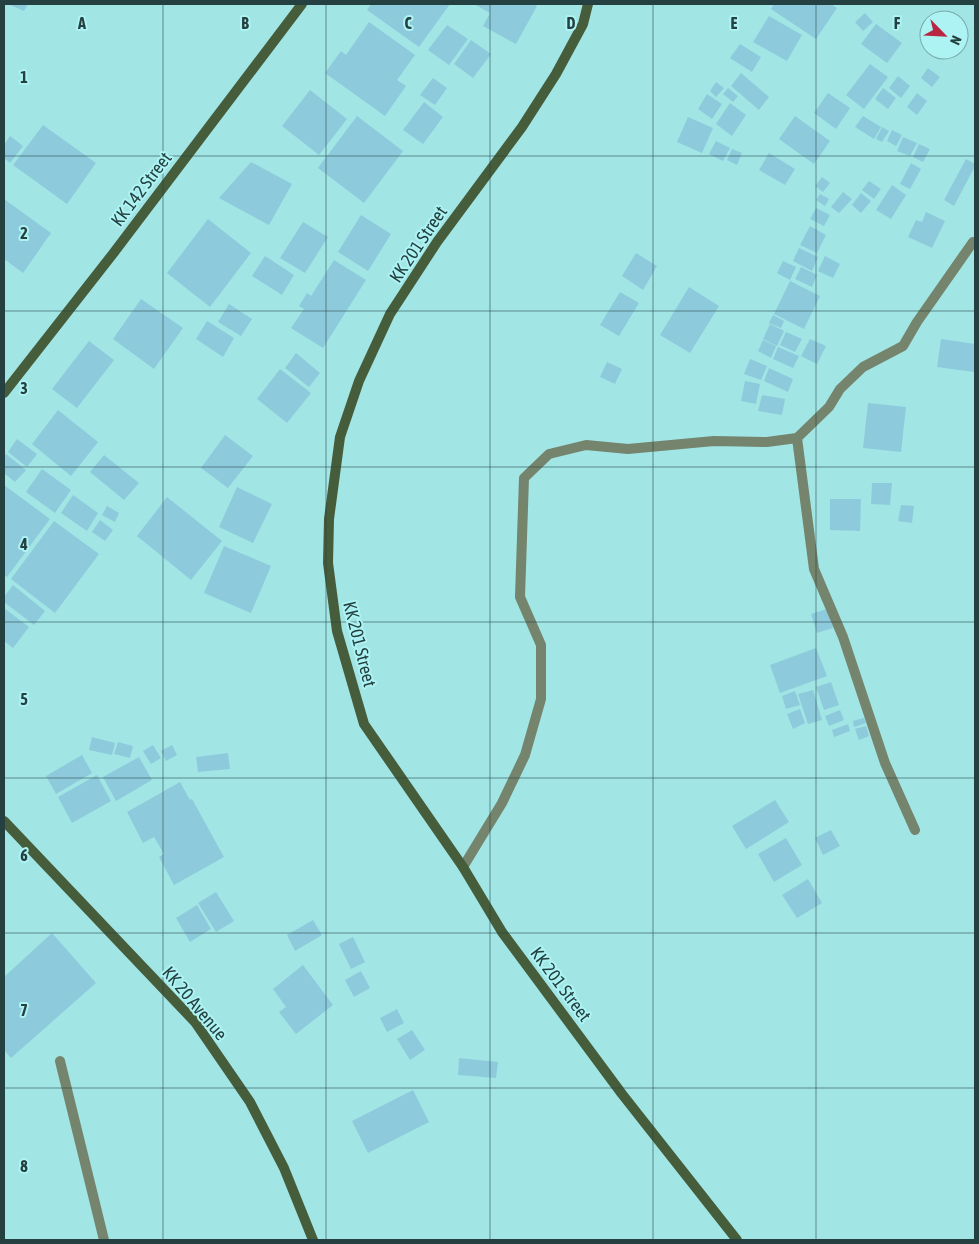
<svg xmlns="http://www.w3.org/2000/svg" width="979" height="1244" viewBox="0 0 979 1244" font-family="'Asap Condensed',sans-serif">
  <style>
    .building { fill: #8dcbdc }
    .lines { fill: none; stroke-linecap: round; stroke-linejoin: round }
    .lane { stroke: #74846d; stroke-width: 10 }
    .street { stroke: #74846d; stroke-width: 10 }
    .secondary { stroke: #465d3c; stroke-width: 10 }
    .grid { fill: none; stroke: #244040; stroke-width: 1; stroke-opacity: 0.55 }
    .labels { text-anchor: middle; dominant-baseline: central; stroke-width: 4; stroke-linejoin: round; paint-order: stroke }
    .street-label { font-size: 18px; fill: #244040; stroke: #aef3f3 }
    .grid-label { font-size: 16px; text-anchor: middle; font-weight: bold; fill: #244040; stroke: #aef3f3; stroke-width: 4; stroke-linejoin: round; paint-order: stroke }
  </style>
  <rect width="100%" height="100%" fill="#a1e5e5"/>
  <!-- building -->
  <path class="building" d="M 8,4 L 28,4 L 24,11 Z
    M 371,4 L 450,4 L 419,47 L 367,10 Z
    M 474,4 L 533,4 L 537,6 L 516,44 L 483,26 L 490,13 Z
    M 774,4 L 831,4 L 837,8 L 816,39 L 771,9 Z
    M 865,13 L 873,22 L 863,31 L 855,22 Z
    M 769,16 L 802,35 L 787,61 L 753,42 Z
    M 369,22 L 415,55 L 397,80 L 406,86 L 385,116 L 325,73 L 341,51 L 346,55 Z
    M 876,24 L 902,43 L 887,63 L 861,44 Z
    M 447,25 L 468,39 L 449,65 L 428,50 Z
    M 471,40 L 491,54 L 473,78 L 454,64 Z
    M 740,44 L 761,57 L 752,72 L 730,58 Z
    M 870,64 L 888,77 L 864,109 L 846,95 Z
    M 928,68 L 940,77 L 932,87 L 921,78 Z
    M 741,73 L 769,97 L 759,110 L 731,86 Z
    M 898,76 L 910,86 L 901,98 L 889,88 Z
    M 433,78 L 447,88 L 435,105 L 420,95 Z
    M 716,82 L 724,88 L 716,97 L 710,91 Z
    M 728,88 L 738,96 L 733,102 L 723,94 Z
    M 883,88 L 896,98 L 888,109 L 875,99 Z
    M 310,90 L 347,119 L 319,155 L 282,126 Z
    M 828,93 L 850,108 L 836,129 L 814,113 Z
    M 917,93 L 927,101 L 917,115 L 907,107 Z
    M 707,94 L 722,104 L 712,119 L 698,109 Z
    M 424,102 L 443,117 L 423,144 L 403,130 Z
    M 730,103 L 746,115 L 732,136 L 716,124 Z
    M 357,116 L 403,151 L 364,203 L 318,168 Z
    M 795,116 L 830,141 L 814,164 L 779,139 Z
    M 863,116 L 881,127 L 874,139 L 855,127 Z
    M 688,117 L 713,128 L 702,153 L 677,142 Z
    M 43,125 L 96,163 L 67,204 L 13,165 Z
    M 882,127 L 889,131 L 882,142 L 876,139 Z
    M 892,130 L 902,135 L 896,146 L 887,141 Z
    M 10,136 L 23,146 L 10,163 L 4,158 L 4,145 Z
    M 903,137 L 917,143 L 910,156 L 897,151 Z
    M 716,141 L 730,148 L 723,161 L 709,154 Z
    M 919,144 L 930,149 L 923,162 L 913,157 Z
    M 732,149 L 742,153 L 737,165 L 727,160 Z
    M 769,153 L 795,169 L 785,185 L 759,170 Z
    M 966,159 L 975,164 L 975,166 L 954,206 L 944,200 Z
    M 251,162 L 292,184 L 269,225 L 219,198 Z
    M 911,163 L 921,169 L 910,189 L 900,184 Z
    M 822,177 L 830,183 L 823,192 L 815,186 Z
    M 869,181 L 881,189 L 874,199 L 862,190 Z
    M 892,185 L 906,195 L 891,219 L 876,210 Z
    M 843,192 L 852,199 L 839,213 L 831,207 Z
    M 861,193 L 871,201 L 861,213 L 852,205 Z
    M 820,194 L 829,199 L 825,206 L 816,200 Z
    M 4,199 L 51,233 L 23,273 L 4,259 Z
    M 816,208 L 830,215 L 824,226 L 810,219 Z
    M 926,212 L 945,221 L 932,248 L 908,237 L 916,220 L 922,222 Z
    M 361,215 L 391,234 L 368,271 L 338,252 Z
    M 208,219 L 251,253 L 210,307 L 167,273 Z
    M 303,222 L 328,237 L 305,273 L 280,258 Z
    M 810,226 L 826,235 L 817,253 L 800,245 Z
    M 799,248 L 818,257 L 812,271 L 793,261 Z
    M 636,253 L 657,266 L 643,290 L 622,276 Z
    M 265,256 L 294,275 L 282,295 L 252,276 Z
    M 825,256 L 840,264 L 833,278 L 818,271 Z
    M 334,260 L 366,280 L 323,348 L 291,328 L 304,309 L 299,306 L 307,293 L 311,296 Z
    M 783,261 L 796,267 L 790,280 L 777,273 Z
    M 801,267 L 817,275 L 812,287 L 795,279 Z
    M 790,281 L 820,296 L 804,329 L 774,314 Z
    M 689,287 L 719,306 L 690,353 L 660,335 Z
    M 620,292 L 639,303 L 619,336 L 600,325 Z
    M 141,299 L 183,328 L 154,369 L 113,339 Z
    M 229,304 L 252,319 L 241,336 L 218,322 Z
    M 773,315 L 784,321 L 781,328 L 769,323 Z
    M 207,321 L 234,338 L 223,357 L 196,339 Z
    M 770,324 L 784,331 L 777,346 L 763,339 Z
    M 786,332 L 802,339 L 795,352 L 780,345 Z
    M 810,339 L 826,346 L 817,364 L 801,356 Z
    M 941,339 L 975,344 L 974,372 L 937,367 Z
    M 763,340 L 776,346 L 771,358 L 758,351 Z
    M 89,341 L 114,360 L 77,408 L 52,389 Z
    M 778,347 L 799,356 L 793,368 L 773,359 Z
    M 296,353 L 320,373 L 309,387 L 285,368 Z
    M 750,359 L 767,366 L 761,380 L 744,374 Z
    M 607,362 L 622,369 L 615,384 L 600,377 Z
    M 769,368 L 793,379 L 788,392 L 764,381 Z
    M 280,369 L 311,393 L 287,423 L 257,399 Z
    M 745,381 L 760,384 L 756,404 L 741,401 Z
    M 762,395 L 785,399 L 782,415 L 758,411 Z
    M 868,403 L 906,407 L 901,452 L 863,448 Z
    M 58,410 L 98,442 L 71,476 L 32,444 Z
    M 225,435 L 253,456 L 228,488 L 201,468 Z
    M 17,439 L 37,454 L 27,467 L 8,452 Z
    M 6,454 L 26,470 L 15,482 L 4,473 L 4,457 Z
    M 104,455 L 139,483 L 124,500 L 90,472 Z
    M 42,469 L 71,490 L 55,513 L 26,492 Z
    M 872,483 L 892,483 L 890,505 L 871,504 Z
    M 4,485 L 50,519 L 7,577 L 4,575 Z
    M 237,487 L 272,504 L 253,543 L 219,527 Z
    M 73,495 L 98,513 L 87,531 L 61,513 Z
    M 167,497 L 222,541 L 191,580 L 137,536 Z
    M 830,499 L 861,499 L 860,531 L 830,530 Z
    M 901,505 L 914,506 L 912,523 L 898,521 Z
    M 107,506 L 119,513 L 115,522 L 102,515 Z
    M 100,520 L 113,530 L 105,541 L 92,532 Z
    M 54,521 L 99,554 L 55,613 L 11,579 Z
    M 224,546 L 271,566 L 251,613 L 204,593 Z
    M 13,585 L 45,611 L 34,625 L 4,602 L 4,597 Z
    M 4,608 L 29,627 L 13,648 L 4,641 Z
    M 827,609 L 833,628 L 817,633 L 811,614 Z
    M 816,648 L 827,676 L 780,693 L 770,665 Z
    M 831,682 L 839,705 L 824,710 L 816,687 Z
    M 813,690 L 822,720 L 808,724 L 798,694 Z
    M 795,691 L 800,705 L 786,709 L 782,696 Z
    M 800,709 L 805,723 L 793,729 L 787,714 Z
    M 840,710 L 844,720 L 829,726 L 825,716 Z
    M 864,718 L 866,723 L 854,727 L 853,721 Z
    M 848,724 L 850,731 L 834,737 L 832,730 Z
    M 866,726 L 869,736 L 859,740 L 855,729 Z
    M 92,737 L 115,743 L 112,755 L 89,750 Z
    M 118,742 L 133,746 L 130,758 L 114,754 Z
    M 153,745 L 161,758 L 151,764 L 143,751 Z
    M 172,745 L 177,755 L 166,761 L 161,751 Z
    M 228,753 L 230,769 L 198,772 L 196,757 Z
    M 82,755 L 92,773 L 56,794 L 46,776 Z
    M 139,757 L 152,780 L 116,801 L 103,777 Z
    M 97,775 L 111,801 L 72,823 L 58,797 Z
    M 180,782 L 190,800 L 192,799 L 224,857 L 174,885 L 159,857 L 164,854 L 154,837 L 143,843 L 127,812 Z
    M 775,800 L 789,822 L 746,849 L 732,826 Z
    M 831,830 L 840,846 L 823,855 L 815,838 Z
    M 786,838 L 802,865 L 774,882 L 758,854 Z
    M 808,879 L 822,903 L 797,918 L 782,895 Z
    M 216,892 L 234,921 L 216,932 L 198,903 Z
    M 197,905 L 211,929 L 190,942 L 176,918 Z
    M 313,920 L 322,935 L 295,951 L 287,935 Z
    M 52,933 L 96,983 L 11,1058 L 4,1050 L 4,977 Z
    M 353,937 L 365,962 L 351,969 L 339,944 Z
    M 303,965 L 333,1005 L 296,1034 L 279,1012 L 286,1007 L 273,989 Z
    M 361,971 L 370,988 L 354,997 L 345,980 Z
    M 397,1009 L 404,1023 L 387,1032 L 380,1018 Z
    M 412,1030 L 425,1050 L 410,1060 L 397,1039 Z
    M 459,1058 L 498,1062 L 496,1078 L 458,1075 Z
    M 413,1090 L 429,1122 L 368,1153 L 352,1121 Z"/>
  <g class="lines">
    <!-- lane -->
    <path class="lane" d="M 60,1061 L 104,1240"/>
    <!-- street -->
    <path class="street" d="M 797,438 L 814,569 L 843,637 L 885,763 L 915,830
      M 463,867 L 502,803 L 525,755 L 541,699 L 541,645 L 520,597 L 524,478 L 549,454 L 586,445 L 628,449 L 714,441 L 767,442 L 797,438 L 829,407 L 840,389 L 863,367 L 903,346 L 917,322 L 973,242 L 975,242"/>
    <!-- secondary -->
    <path class="secondary" d="M 588,4 L 583,24 L 556,74 L 522,127 L 437,242 L 390,314 L 359,381 L 340,437 L 329,519 L 328,563 L 337,631 L 364,724 L 463,867 L 502,932 L 622,1094 L 737,1240
      M 4,393 L 112,255 L 302,4
      M 4,821 L 195,1022 L 250,1102 L 284,1168 L 313,1240"/>
  </g>
  <!-- grid -->
  <path class="grid" d="M 163,4 L 163,1240M 326,4 L 326,1240M 490,4 L 490,1240M 653,4 L 653,1240M 816,4 L 816,1240M 4,156 L 975,156M 4,311 L 975,311M 4,467 L 975,467M 4,622 L 975,622M 4,778 L 975,778M 4,933 L 975,933M 4,1088 L 975,1088"/>
  <g class="labels">
    <!-- street labels -->
    <g class="street-label">
      <text transform="translate(141 189) rotate(-53)">KK 142 Street</text>
      <text transform="translate(418 244) rotate(-56)">KK 201 Street</text>
      <text transform="translate(360 644) rotate(76)">KK 201 Street</text>
      <text transform="translate(561 984) rotate(53)">KK 201 Street</text>
      <text transform="translate(195 1003) rotate(50)">KK 20 Avenue</text>
    </g>
  </g>
  <g class="grid-label">
    <text x="82" y="29">A</text>
    <text x="245" y="29">B</text>
    <text x="408" y="29">C</text>
    <text x="571" y="29">D</text>
    <text x="734" y="29">E</text>
    <text x="897" y="29">F</text>
    <text x="24" y="83">1</text>
    <text x="24" y="239">2</text>
    <text x="24" y="394">3</text>
    <text x="24" y="550">4</text>
    <text x="24" y="705">5</text>
    <text x="24" y="861">6</text>
    <text x="24" y="1016">7</text>
    <text x="24" y="1172">8</text>
  </g>
  <!-- border -->
  <rect width="979" height="1244" fill="none" stroke="#244040" stroke-width="10"/>
  <!-- north arrow -->
  <g transform="translate(944 35) rotate(114)"><circle r="24" fill="#aef3f3" stroke="#77abab"/>
  <path d="M0-4L9 19L0 12L-9 19Z" fill="#b82642"/>
  <text y="-8" font-size="14" font-weight="bold" text-anchor="middle" fill="#244040">N</text>
  </g>
</svg>
